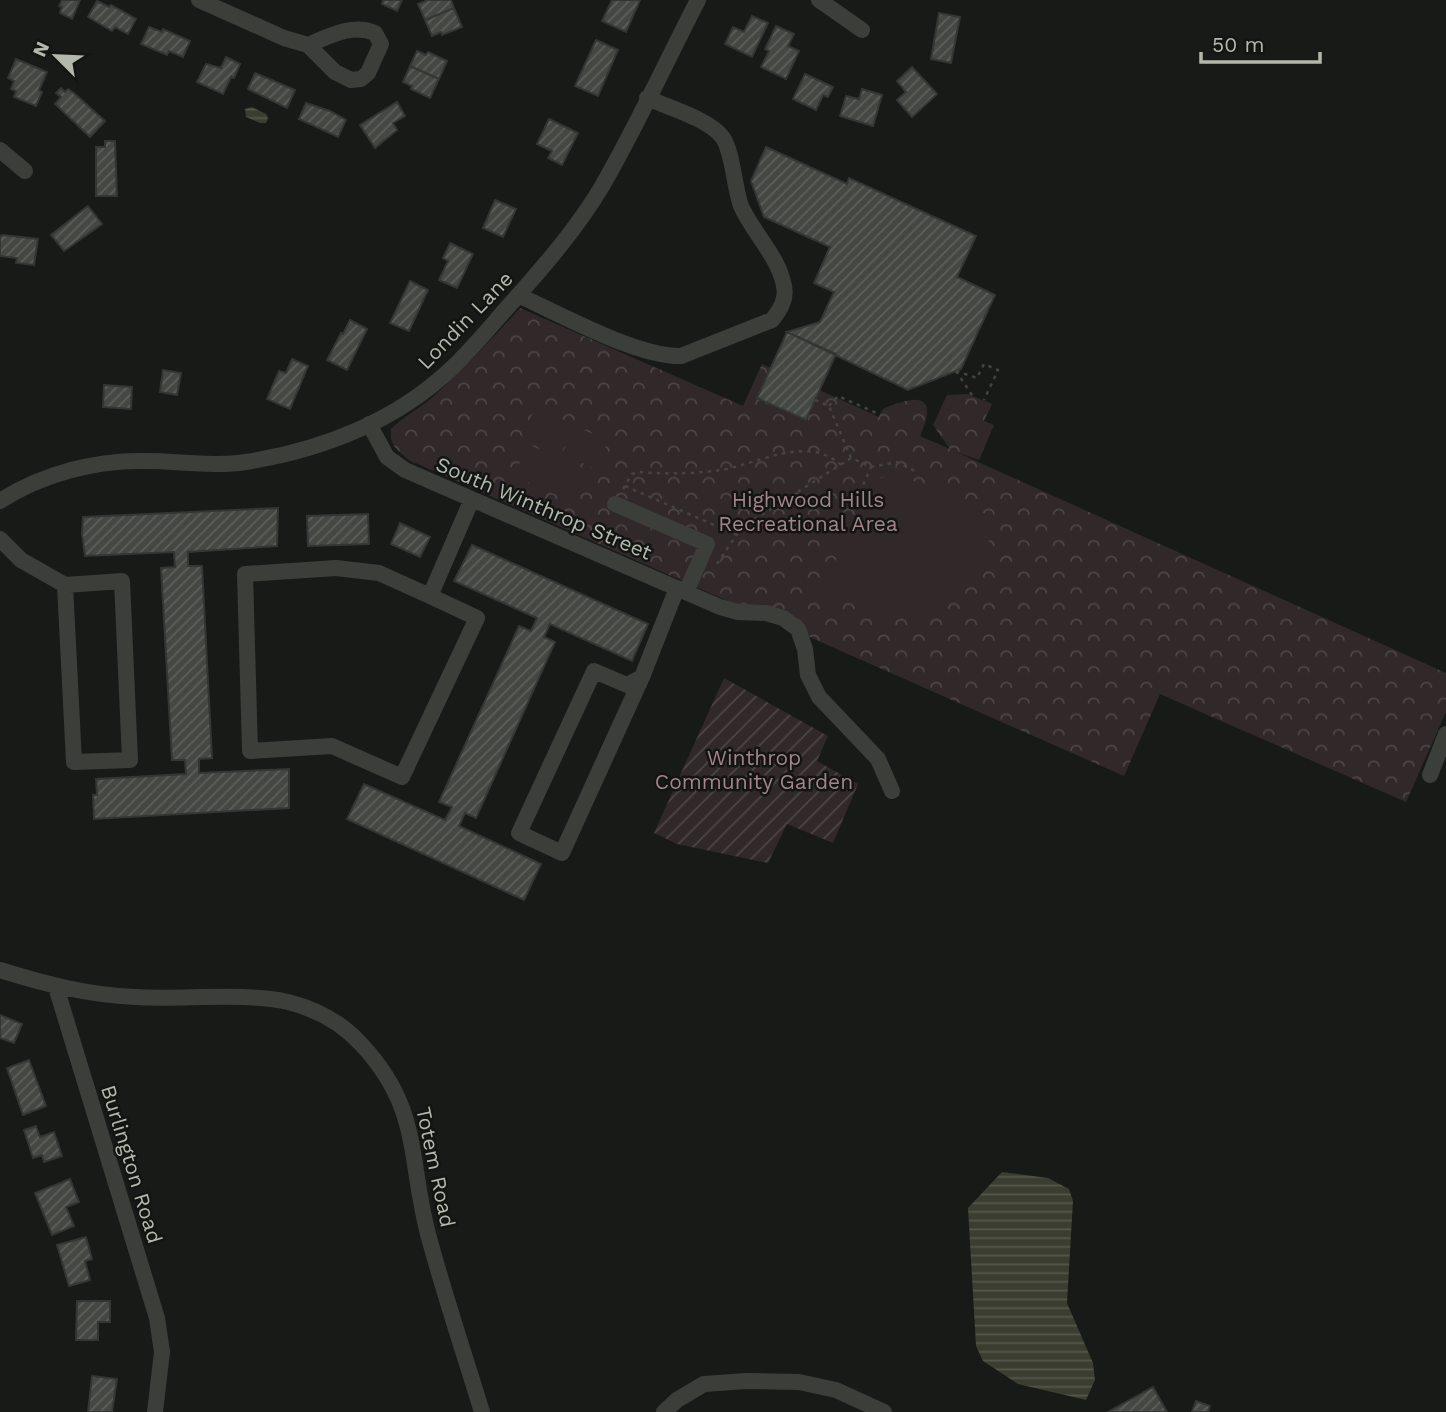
<svg xmlns="http://www.w3.org/2000/svg" width="1446" height="1412" viewBox="0 0 1446 1412" font-family="'Work Sans',sans-serif">
  <style>
    .park { fill: url(#park-crowns) }
    .garden { fill: url(#garden-furrows) }
    .pitch { fill: #31282a }
    .water { fill: url(#water-rules) }
    .building { fill: url(#building-hatch); stroke: #333632; stroke-width: 2 }
    .lines { fill: none; stroke-linecap: round; stroke-linejoin: round }
    .path { stroke: #42453f; stroke-width: 2.5; stroke-dasharray: 3.5 5; stroke-linecap: butt }
    .minor { stroke: #3b3e39; stroke-width: 16 }
    .labels { text-anchor: middle; dominant-baseline: central; stroke-width: 5; stroke-linejoin: round; paint-order: stroke }
    .street-label { font-size: 21px; fill: #b2b8ab; stroke: #131513 }
    .park-label { font-size: 21px; fill: #a28489; stroke: #131513 }
  </style>
  <defs>
    <pattern id="park-crowns" width="20" height="18" patternUnits="userSpaceOnUse" patternTransform="scale(1.75)"><rect width="20" height="18" fill="#31282a"/><path d="M2 6a3 3 0 1 1 6 0M12 15a3 3 0 1 1 6 0" fill="none" stroke="#4c4546"/></pattern>
    <pattern id="garden-furrows" width="10" height="10" patternUnits="userSpaceOnUse" patternTransform="scale(1.75)"><rect width="10" height="10" fill="#31282a"/><path d="M-1 1l2-2M0 10L10 0M9 11l2-2" fill="none" stroke="#4c4546"/></pattern>
    <pattern id="water-rules" width="6" height="5" patternUnits="userSpaceOnUse" patternTransform="scale(1.75)"><rect width="6" height="5" fill="#3a3d2f"/><path d="M0 2.5h6" fill="none" stroke="#54574a"/></pattern>
    <pattern id="building-hatch" width="6" height="6" patternUnits="userSpaceOnUse" patternTransform="scale(1.75)"><rect width="6" height="6" fill="#444742"/><path d="M-1 1l2-2M0 6l6-6M5 7l2-2" fill="none" stroke="#5d5f5b"/></pattern>
  </defs>
  <rect width="100%" height="100%" fill="#181a18"/>
  <!-- park -->
  <path class="park" d="M 520,308 L 743,406 L 762,364 L 879,417 L 883,409 C 915,395 940,392 920,436 L 950,449 L 933,425 L 947,395 L 968,394 L 992,404 L 984,421 L 994,425 L 979,460 L 956,452 L 1446,673 L 1446,712 L 1406,802 L 1160,694 L 1124,776 L 409,460 C 397,450 389,446 391,429 C 404,416 421,408 435,395 C 465,368 493,338 520,308 Z"/>
  <!-- garden -->
  <path class="garden" d="M 724,678 L 828,736 L 817,761 L 858,784 L 833,843 L 787,824 L 768,863 L 677,844 L 654,833 Z"/>
  <!-- pitch -->
  <path class="pitch" d="M 535,408 L 569,423 L 556,451 L 523,436 Z
    M 575,426 L 608,441 L 596,469 L 562,454 Z
    M 528,444 L 586,470 L 572,502 L 514,476 Z
    M 896,473 L 997,519 L 977,572 L 940,609 L 883,616 L 822,592 L 870,482 Z"/>
  <!-- water -->
  <path class="water" d="M 252,107 L 266,114 L 268,118 L 266,123 L 260,123 L 246,117 L 245,109 Z
    M 1002,1172 L 1048,1178 L 1069,1189 L 1073,1201 L 1067,1303 L 1093,1363 L 1095,1380 L 1086,1400 L 1018,1384 L 983,1361 L 976,1346 L 968,1208 Z"/>
  <!-- building -->
  <path class="building" d="M 62,0 L 80,0 L 72,19 L 60,13 L 62,7 L 59,6 Z
    M 383,0 L 402,0 L 397,11 L 382,4 Z
    M 428,0 L 451,0 L 454,8 L 425,20 L 418,4 Z
    M 612,0 L 640,0 L 626,32 L 602,21 Z
    M 97,1 L 109,7 L 111,5 L 136,19 L 128,34 L 115,27 L 112,31 L 88,17 Z
    M 454,8 L 462,27 L 442,35 L 441,32 L 432,36 L 425,20 Z
    M 939,13 L 960,17 L 951,63 L 931,59 Z
    M 752,16 L 768,23 L 752,57 L 725,44 L 733,27 L 744,32 Z
    M 776,26 L 794,34 L 788,46 L 799,51 L 786,79 L 761,67 L 769,51 L 765,49 Z
    M 149,27 L 162,32 L 163,29 L 190,41 L 183,57 L 169,51 L 167,55 L 141,44 Z
    M 596,40 L 618,50 L 598,96 L 575,86 Z
    M 417,51 L 426,55 L 428,52 L 447,61 L 439,79 L 410,66 Z
    M 226,57 L 240,64 L 234,78 L 231,77 L 223,94 L 197,82 L 206,64 L 221,68 Z
    M 16,59 L 47,72 L 39,90 L 42,92 L 36,106 L 14,97 L 16,91 L 11,89 L 14,81 L 8,78 Z
    M 410,66 L 439,79 L 430,98 L 411,89 L 412,86 L 403,82 Z
    M 912,67 L 937,94 L 912,117 L 897,100 L 906,92 L 897,81 Z
    M 255,73 L 295,90 L 287,108 L 248,89 Z
    M 805,74 L 833,87 L 828,97 L 823,95 L 816,110 L 793,99 Z
    M 61,88 L 65,92 L 68,89 L 75,94 L 105,121 L 90,137 L 55,104 L 61,97 L 56,93 Z
    M 862,89 L 882,95 L 873,126 L 840,116 L 846,96 L 859,99 Z
    M 397,102 L 405,116 L 393,123 L 397,130 L 375,148 L 360,125 Z
    M 306,103 L 330,111 L 346,120 L 338,137 L 299,119 Z
    M 549,119 L 578,133 L 562,165 L 548,158 L 552,151 L 537,144 Z
    M 105,141 L 115,141 L 117,196 L 96,196 L 96,147 L 105,147 Z
    M 766,147 L 847,184 L 849,178 L 976,236 L 957,277 L 995,295 L 961,369 L 908,390 L 787,332 L 820,322 L 834,292 L 814,283 L 830,247 L 764,217 L 751,181 Z
    M 495,200 L 516,209 L 503,237 L 483,228 Z
    M 88,206 L 102,224 L 64,251 L 51,235 Z
    M 3,235 L 38,239 L 34,265 L 16,263 L 17,258 L 0,256 L 0,236 Z
    M 450,243 L 473,254 L 457,288 L 439,280 L 448,261 L 443,258 Z
    M 410,281 L 428,290 L 409,331 L 390,323 Z
    M 350,320 L 367,329 L 347,370 L 327,360 L 341,333 L 343,334 Z
    M 787,332 L 836,354 L 806,420 L 757,398 Z
    M 292,359 L 308,366 L 290,409 L 267,399 L 279,371 L 286,373 Z
    M 163,370 L 181,373 L 177,395 L 160,392 Z
    M 104,385 L 132,387 L 131,409 L 103,407 Z
    M 278,508 L 277,546 L 188,552 L 188,566 L 202,566 L 212,758 L 199,759 L 199,773 L 289,769 L 289,808 L 94,819 L 93,795 L 97,795 L 96,779 L 186,774 L 185,760 L 172,760 L 161,568 L 175,567 L 174,552 L 85,556 L 82,534 L 83,517 Z
    M 368,514 L 369,544 L 308,546 L 307,516 Z
    M 400,523 L 430,537 L 420,557 L 391,544 Z
    M 472,545 L 648,624 L 632,661 L 550,624 L 544,637 L 555,642 L 476,818 L 465,813 L 459,826 L 541,864 L 524,900 L 347,819 L 364,784 L 445,820 L 452,807 L 439,802 L 519,626 L 531,631 L 537,618 L 454,581 Z
    M 0,1015 L 22,1024 L 14,1043 L 0,1038 Z
    M 29,1060 L 46,1106 L 23,1115 L 7,1068 Z
    M 36,1126 L 40,1137 L 54,1132 L 62,1156 L 44,1162 L 42,1155 L 33,1158 L 24,1130 Z
    M 70,1179 L 79,1202 L 66,1207 L 74,1226 L 52,1235 L 35,1193 Z
    M 86,1237 L 92,1259 L 85,1261 L 90,1280 L 69,1286 L 57,1245 Z
    M 77,1301 L 110,1301 L 110,1322 L 98,1322 L 98,1340 L 76,1340 Z
    M 92,1376 L 117,1379 L 112,1412 L 88,1412 Z
    M 1153,1387 L 1167,1412 L 1108,1412 Z
    M 1196,1401 L 1210,1406 L 1208,1412 L 1192,1412 Z"/>
  <g class="lines">
    <!-- path -->
    <path class="path" d="M 956,371 L 977,378 L 984,364 L 998,370 L 984,400
      M 956,371 L 972,395
      M 815,400 L 829,406 L 851,458 L 871,467 L 897,462 L 917,472
      M 829,406 L 838,396 L 881,415
      M 625,486 L 737,535
      M 623,489 L 632,474 L 638,472 C 666,474 693,474 721,470 C 759,464 806,434 841,465
      M 853,508 L 871,467
      M 717,564 L 741,528 L 851,458"/>
    <!-- minor -->
    <path class="minor" d="M 199,0 L 284,38 L 308,45 L 335,72 L 351,80 L 361,79 L 368,73 L 381,44 L 375,33 C 353,23 329,36 308,45
      M 819,0 L 862,30
      M 0,150 L 25,171
      M 518,295 C 560,314 637,357 681,356 L 772,320 C 780,310 787,299 784,286 C 779,257 753,233 741,206 C 734,187 733,153 723,138 C 711,120 668,107 647,98
      M 369,424 L 387,457 L 405,470 L 720,607 L 738,612 L 766,613 L 783,618 L 798,629 L 805,649 L 808,675 L 819,697 L 878,759 L 892,791
      M 0,501 C 42,474 95,460 145,461 C 178,461 213,467 246,462 C 322,450 397,421 453,367 C 475,346 494,322 514,300 C 545,265 577,228 601,188 C 636,128 666,62 698,0
      M 615,504 L 707,544 L 686,592
      M 0,539 L 21,560 L 65,585 L 122,581 L 130,760 L 74,762 L 65,585
      M 430,596 L 379,573 L 336,568 L 245,574 L 250,751 L 332,746 L 402,777 L 477,618 L 430,596 L 472,499
      M 642,677 L 562,853 L 519,833 L 594,671 L 627,685 L 642,677 L 677,588
      M 1430,775 L 1446,734
      M 0,970 C 45,984 88,995 135,997 C 182,1000 243,992 288,1002 C 316,1009 342,1023 361,1044 C 421,1108 408,1157 428,1234 C 444,1294 464,1353 482,1412
      M 56,987 L 157,1318 L 162,1352 L 155,1412
      M 664,1412 L 677,1400 L 704,1384 L 746,1381 L 799,1382 L 836,1390 L 884,1412"/>
  </g>
  <g class="labels">
    <!-- street labels -->
    <g class="street-label">
      <text transform="translate(465 320) rotate(-46)">Londin Lane</text>
      <text transform="translate(544 508) rotate(23)">South Winthrop Street</text>
      <text transform="translate(132 1164) rotate(73)">Burlington Road</text>
      <text transform="translate(436 1167) rotate(78)">Totem Road</text>
    </g>
    <!-- park labels -->
    <g class="park-label">
      <text x="808" y="499">Highwood Hills<tspan x="808" dy="24">Recreational Area</tspan></text>
      <text x="754" y="757">Winthrop<tspan x="754" dy="24">Community Garden</tspan></text>
    </g>
  </g>
  <!-- north arrow -->
  <g transform="translate(56 56) rotate(294)" stroke="#131513" stroke-width="5" paint-order="stroke">
  <path d="M0-5L12 26L0 18L-12 26Z" fill="#b2b8ab"/>
  <text y="-10" font-size="19" font-weight="bold" text-anchor="middle" fill="#b2b8ab">N</text>
  </g>
  <!-- scale -->
  <path d="M1201 52v10h119v-10" fill="none" stroke="#b2b8ab" stroke-width="3.5"/>
  <text x="1212" y="52" font-size="21" fill="#b2b8ab" stroke="#131513" stroke-width="5" paint-order="stroke">50 m</text>
</svg>
